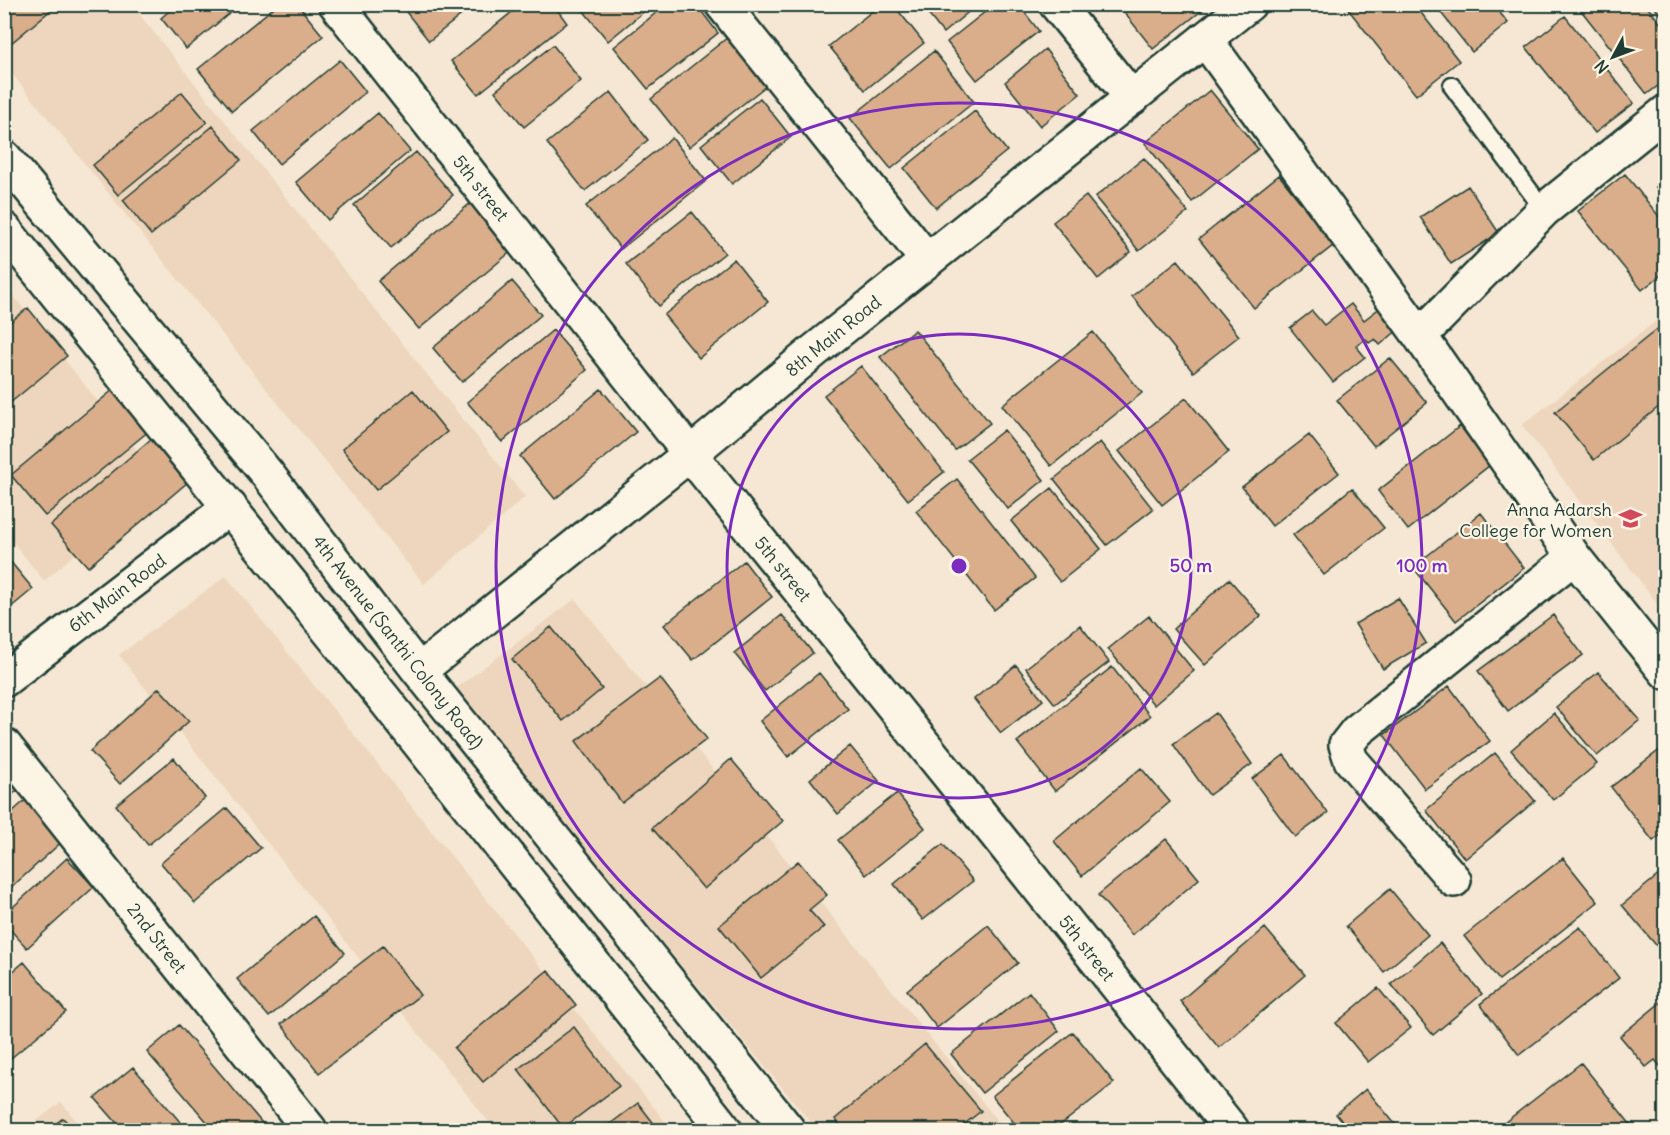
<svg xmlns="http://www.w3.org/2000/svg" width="1670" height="1135" viewBox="0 0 1670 1135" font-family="Delius,sans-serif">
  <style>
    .built { fill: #edd6bd }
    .building { fill: #daae8b; stroke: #1f3d34; stroke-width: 1.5 }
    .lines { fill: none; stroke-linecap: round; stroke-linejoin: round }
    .lane-casing { stroke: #1f3d34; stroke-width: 21 }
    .street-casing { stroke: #1f3d34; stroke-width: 38 }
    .secondary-casing { stroke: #1f3d34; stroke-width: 38 }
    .lane { stroke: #fcf5e5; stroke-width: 16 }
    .street { stroke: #fcf5e5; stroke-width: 33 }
    .secondary { stroke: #fcf5e5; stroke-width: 33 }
    .ring { fill: none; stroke: #7b2cbf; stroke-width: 3 }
    .labels { text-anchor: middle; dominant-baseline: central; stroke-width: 4.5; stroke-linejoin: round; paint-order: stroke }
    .street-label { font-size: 18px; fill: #1f3d34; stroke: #fcf5e5 }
    .poi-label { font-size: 18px; fill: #1f3d34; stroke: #fcf5e5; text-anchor: end }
    .centre { fill: #7b2cbf; stroke: #fcf5e5; stroke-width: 3 }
    .ring-label { font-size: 18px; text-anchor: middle; font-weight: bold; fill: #7b2cbf; stroke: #fcf5e5; stroke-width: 4.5; stroke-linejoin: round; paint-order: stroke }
  </style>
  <rect width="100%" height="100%" fill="#f5e7d3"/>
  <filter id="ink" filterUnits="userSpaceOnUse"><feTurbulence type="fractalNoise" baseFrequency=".0167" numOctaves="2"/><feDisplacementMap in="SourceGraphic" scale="12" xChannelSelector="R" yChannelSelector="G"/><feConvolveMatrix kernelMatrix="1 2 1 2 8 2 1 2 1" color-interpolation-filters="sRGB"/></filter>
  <g filter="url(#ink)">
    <!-- built -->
    <path class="built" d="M 4,5 L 132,5 L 525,497 L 424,584 L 5,65 Z
      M 4,284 L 160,479 L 44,581 L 5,532 Z
      M 1665,314 L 1665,614 L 1522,425 Z
      M 226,576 L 672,1130 L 495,1130 L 119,655 Z
      M 575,599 L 1005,1130 L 817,1130 L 454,690 Z
      M 61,1102 L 84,1130 L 25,1130 Z"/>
    <!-- building -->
    <path class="building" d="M 4,4 L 58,4 L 10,44 L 4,37 Z
      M 177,4 L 241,4 L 186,49 L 161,18 Z
      M 278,4 L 297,4 L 323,36 L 232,111 L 198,69 Z
      M 408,4 L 475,4 L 429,41 L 403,8 Z
      M 522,4 L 553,4 L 567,23 L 478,94 L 451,61 Z
      M 578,4 L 653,4 L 608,41 Z
      M 667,4 L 696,4 L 718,33 L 648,89 L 614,47 Z
      M 881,4 L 893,4 L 924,43 L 865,90 L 829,46 Z
      M 920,4 L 978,4 L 943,33 Z
      M 995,4 L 1018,4 L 1039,31 L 977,80 L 947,42 Z
      M 1123,4 L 1210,4 L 1153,49 L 1120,7 Z
      M 1344,4 L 1414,4 L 1459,61 L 1416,95 Z
      M 1434,4 L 1493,4 L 1508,23 L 1472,52 Z
      M 1576,4 L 1645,4 L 1666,30 L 1666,80 L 1647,94 Z
      M 1652,4 L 1666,4 L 1666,22 Z
      M 1565,16 L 1634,103 L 1595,133 L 1526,47 Z
      M 728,37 L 767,85 L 689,147 L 651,99 Z
      M 553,45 L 581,81 L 524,127 L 495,91 Z
      M 1045,49 L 1080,94 L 1040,126 L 1005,82 Z
      M 934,51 L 974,102 L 891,169 L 850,118 Z
      M 340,60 L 366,92 L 279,164 L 253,131 Z
      M 1210,90 L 1258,149 L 1192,202 L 1145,143 Z
      M 182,92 L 207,122 L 118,195 L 93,165 Z
      M 611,92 L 648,140 L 585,191 L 547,143 Z
      M 760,98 L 791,137 L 732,184 L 701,145 Z
      M 975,111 L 1007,151 L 936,208 L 904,168 Z
      M 378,113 L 410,151 L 328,220 L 296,182 Z
      M 213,126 L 241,160 L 151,235 L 123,200 Z
      M 672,138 L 706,181 L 621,249 L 586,206 Z
      M 416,152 L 453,195 L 391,248 L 354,205 Z
      M 1144,158 L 1188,212 L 1139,251 L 1095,197 Z
      M 1625,174 L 1666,225 L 1666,271 L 1642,290 L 1578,211 Z
      M 1279,175 L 1334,245 L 1254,308 L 1199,239 Z
      M 1666,179 L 1666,199 L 1656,187 Z
      M 1468,186 L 1499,233 L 1451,264 L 1420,217 Z
      M 1086,196 L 1131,252 L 1098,279 L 1053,222 Z
      M 473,201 L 514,249 L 419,329 L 378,281 Z
      M 692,212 L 725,253 L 659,306 L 626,264 Z
      M 734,259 L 768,302 L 699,358 L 664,315 Z
      M 1178,260 L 1239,336 L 1193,372 L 1132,296 Z
      M 512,281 L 541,315 L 462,382 L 433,348 Z
      M 1351,304 L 1364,320 L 1381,307 L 1399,329 L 1380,345 L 1375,339 L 1369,343 L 1366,339 L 1356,346 L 1365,357 L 1333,382 L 1290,328 L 1312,311 L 1324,325 Z
      M 28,308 L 67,356 L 4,408 L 4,327 Z
      M 1666,322 L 1666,401 L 1594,460 L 1555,412 Z
      M 553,330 L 587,370 L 502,442 L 467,402 Z
      M 915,330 L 990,423 L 955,450 L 880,357 Z
      M 1093,332 L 1142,393 L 1051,466 L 1002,405 Z
      M 1390,358 L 1427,403 L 1374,446 L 1337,400 Z
      M 861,366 L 944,472 L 908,500 L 824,395 Z
      M 120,384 L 155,426 L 45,516 L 11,475 Z
      M 601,389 L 636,432 L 555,499 L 520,456 Z
      M 413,390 L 447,432 L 376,490 L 342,449 Z
      M 1186,398 L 1229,452 L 1162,505 L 1119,451 Z
      M 1460,426 L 1490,465 L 1408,530 L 1378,491 Z
      M 1004,430 L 1044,480 L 1008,509 L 967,459 Z
      M 158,433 L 195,476 L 88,567 L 51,525 Z
      M 1309,435 L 1339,473 L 1272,526 L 1242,487 Z
      M 1100,442 L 1153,509 L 1107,545 L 1054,479 Z
      M 957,479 L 1035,578 L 994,610 L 916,511 Z
      M 1052,488 L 1101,549 L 1060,582 L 1011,521 Z
      M 1352,488 L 1384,528 L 1324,575 L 1293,535 Z
      M 1481,513 L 1524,568 L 1456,621 L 1413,567 Z
      M 4,554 L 33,589 L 4,613 Z
      M 744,561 L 772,597 L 693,660 L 664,625 Z
      M 1229,579 L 1261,616 L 1205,665 L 1173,629 Z
      M 1398,598 L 1426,643 L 1383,669 L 1355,624 Z
      M 782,615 L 813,653 L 765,691 L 734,653 Z
      M 1553,615 L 1583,655 L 1508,711 L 1478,671 Z
      M 1149,616 L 1194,671 L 1154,705 L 1108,649 Z
      M 1080,625 L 1109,662 L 1055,704 L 1026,668 Z
      M 551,627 L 602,689 L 563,721 L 512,659 Z
      M 1016,665 L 1043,700 L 1001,733 L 974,699 Z
      M 1112,667 L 1150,716 L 1055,791 L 1017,742 Z
      M 1598,672 L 1640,720 L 1597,756 L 1556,707 Z
      M 819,673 L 848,709 L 788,757 L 760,721 Z
      M 660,678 L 707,739 L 622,803 L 576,741 Z
      M 1449,686 L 1490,741 L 1425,789 L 1384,735 Z
      M 159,688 L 189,721 L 120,784 L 90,751 Z
      M 1216,713 L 1252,764 L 1209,795 L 1173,744 Z
      M 1554,713 L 1597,764 L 1553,800 L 1511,750 Z
      M 850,746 L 879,781 L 838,814 L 810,779 Z
      M 1661,749 L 1666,755 L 1666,831 L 1653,841 L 1611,787 Z
      M 1495,753 L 1535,801 L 1465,859 L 1426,810 Z
      M 1284,755 L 1328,813 L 1295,837 L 1252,779 Z
      M 174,758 L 205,798 L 148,845 L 116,805 Z
      M 731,759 L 783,821 L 704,889 L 652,828 Z
      M 4,767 L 22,786 L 4,802 Z
      M 1141,768 L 1170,802 L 1082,876 L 1054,841 Z
      M 897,793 L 925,828 L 866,875 L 838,840 Z
      M 29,797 L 66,838 L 4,894 L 4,819 Z
      M 227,808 L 261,848 L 195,903 L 161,863 Z
      M 1166,839 L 1199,879 L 1132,935 L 1098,895 Z
      M 943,844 L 973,881 L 923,920 L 894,884 Z
      M 67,858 L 94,887 L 27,948 L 4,923 L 4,915 Z
      M 1563,858 L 1598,902 L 1499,980 L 1464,936 Z
      M 798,861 L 827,895 L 809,910 L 824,927 L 761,978 L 719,926 Z
      M 1666,869 L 1666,957 L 1622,905 Z
      M 1390,889 L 1428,935 L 1384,972 L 1346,926 Z
      M 314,916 L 345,953 L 269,1017 L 237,979 Z
      M 988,925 L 1018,963 L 937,1028 L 907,990 Z
      M 1580,927 L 1619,978 L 1519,1055 L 1480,1004 Z
      M 1265,928 L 1305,975 L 1219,1048 L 1180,1001 Z
      M 1440,943 L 1482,994 L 1433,1035 L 1391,984 Z
      M 383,946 L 420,995 L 319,1073 L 281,1024 Z
      M 24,962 L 66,1012 L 4,1064 L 4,979 Z
      M 548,970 L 576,1005 L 483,1082 L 454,1048 Z
      M 1378,988 L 1411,1028 L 1368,1062 L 1336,1023 Z
      M 1029,992 L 1059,1031 L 982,1093 L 951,1054 Z
      M 1666,998 L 1666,1073 L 1655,1060 L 1646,1067 L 1620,1036 Z
      M 179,1025 L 268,1130 L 214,1130 L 147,1052 Z
      M 574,1027 L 619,1086 L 563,1128 L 518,1069 Z
      M 1073,1032 L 1114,1083 L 1054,1130 L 1020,1130 L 992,1096 Z
      M 925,1044 L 981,1111 L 957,1130 L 844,1130 L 835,1119 Z
      M 1581,1063 L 1635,1130 L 1495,1130 Z
      M 133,1067 L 187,1130 L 123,1130 L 95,1098 Z
      M 1366,1089 L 1400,1130 L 1349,1130 L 1336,1114 Z
      M 638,1103 L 659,1130 L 602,1130 Z
      M 63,1118 L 74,1130 L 48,1130 Z"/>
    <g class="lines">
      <defs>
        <path id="lane" d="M 1452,86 L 1544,210"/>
        <path id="street" d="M 336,4 L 690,454 L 996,834 L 1232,1130
          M 722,4 L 927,260
          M 1056,4 L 1132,98
          M 1205,39 L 1420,336 L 1574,557 L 1666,672
          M 1420,336 L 1544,210 L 1666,112
          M 4,745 L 310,1130
          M 1454,880 L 1351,760 L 1346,745 L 1357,731 L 1574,557"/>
        <path id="secondary" d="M 4,157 L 268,475 L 419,671 L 788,1130
          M 4,229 L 385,700 L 725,1130
          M 419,671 L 690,454 L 814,351 L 1249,4
          M 4,680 L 230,507"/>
      </defs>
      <!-- lane casing -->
      <use href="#lane" class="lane-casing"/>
      <!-- street casing -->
      <use href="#street" class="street-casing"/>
      <!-- secondary casing -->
      <use href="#secondary" class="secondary-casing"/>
      <!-- lane -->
      <use href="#lane" class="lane"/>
      <!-- street -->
      <use href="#street" class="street"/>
      <!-- secondary -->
      <use href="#secondary" class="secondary"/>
    </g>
  </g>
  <!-- distance rings -->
  <g class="ring">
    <circle cx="959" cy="566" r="232"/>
    <circle cx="959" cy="566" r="463"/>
  </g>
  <!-- icons -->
  <defs>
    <symbol id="university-bare" viewBox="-9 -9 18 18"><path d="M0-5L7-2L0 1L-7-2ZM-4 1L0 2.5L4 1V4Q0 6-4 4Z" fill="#d1495b" stroke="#fcf5e5" stroke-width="2.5" paint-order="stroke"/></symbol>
  </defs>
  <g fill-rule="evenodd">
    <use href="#university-bare" x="1614" y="502" width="33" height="33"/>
  </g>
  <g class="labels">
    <!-- street labels -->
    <g class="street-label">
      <text transform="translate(481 188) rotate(52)">5th street</text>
      <text transform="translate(833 336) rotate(-39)">8th Main Road</text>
      <text transform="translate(783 569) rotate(51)">5th street</text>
      <text transform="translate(117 593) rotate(-37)">6th Main Road</text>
      <text transform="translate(398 642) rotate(52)">4th Avenue (Santhi Colony Road)</text>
      <text transform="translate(157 938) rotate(52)">2nd Street</text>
      <text transform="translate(1087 948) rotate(52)">5th street</text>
    </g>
    <!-- poi labels -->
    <g class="poi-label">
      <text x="1612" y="509">Anna Adarsh<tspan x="1612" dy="21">College for Women</tspan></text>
    </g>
  </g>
  <circle cx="959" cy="566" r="9" class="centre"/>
  <g class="ring-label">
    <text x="1191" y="572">50 m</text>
    <text x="1422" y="572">100 m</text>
  </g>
  <!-- margin -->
  <rect width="1670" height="1135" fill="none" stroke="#fcf5e5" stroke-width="24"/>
  <rect x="12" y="12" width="1646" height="1111" fill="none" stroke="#1f3d34" stroke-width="2" filter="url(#ink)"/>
  <!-- north arrow -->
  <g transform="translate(1613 57) rotate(229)" stroke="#fcf5e5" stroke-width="4.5" paint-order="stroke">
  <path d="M0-4.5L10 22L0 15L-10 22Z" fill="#1f3d34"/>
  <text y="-9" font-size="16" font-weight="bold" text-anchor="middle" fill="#1f3d34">N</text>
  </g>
</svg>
